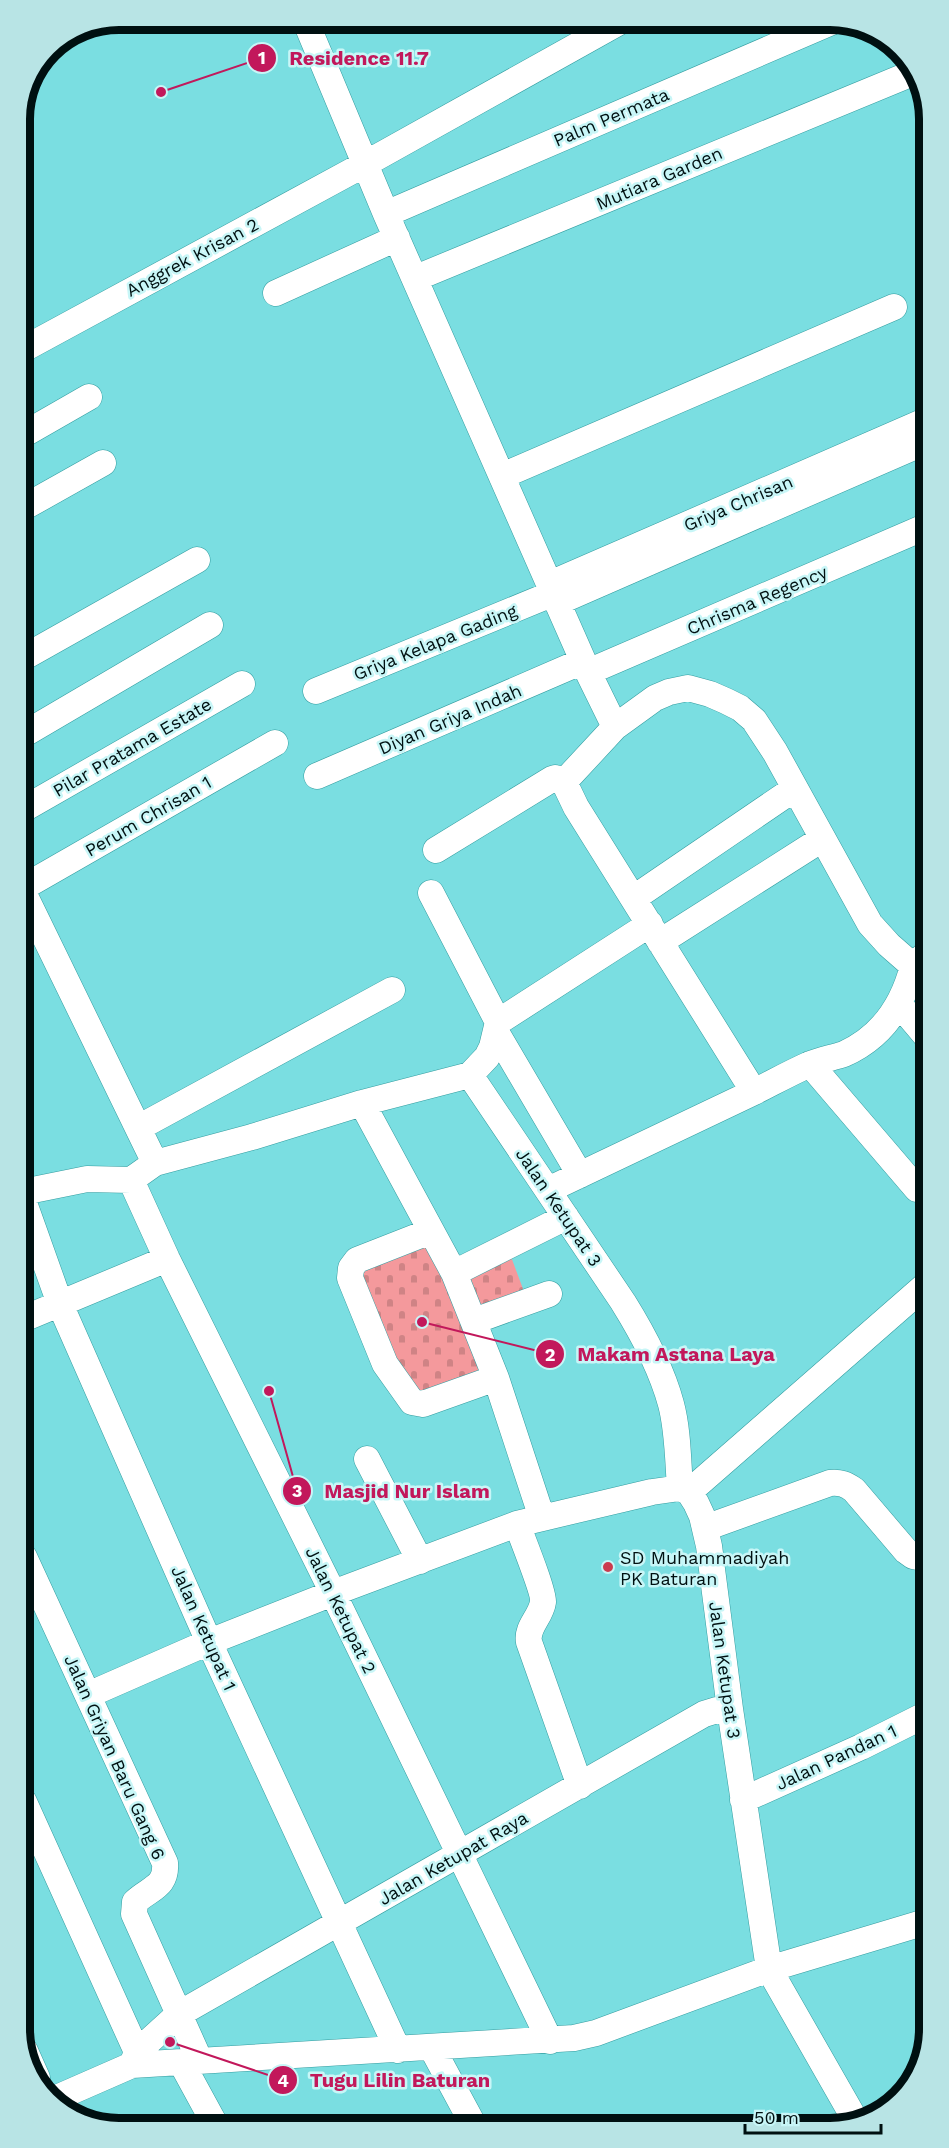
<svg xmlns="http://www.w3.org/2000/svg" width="949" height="2148" viewBox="0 0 949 2148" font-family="'Work Sans',sans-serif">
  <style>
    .cemetery { fill: url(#cemetery-stones) }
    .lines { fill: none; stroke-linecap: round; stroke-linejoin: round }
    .minor-casing { stroke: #339da0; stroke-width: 27 }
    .minor { stroke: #fff; stroke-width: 26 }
    .poi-dot { fill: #cb3b4e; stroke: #c8f6f7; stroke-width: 2 }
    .labels { text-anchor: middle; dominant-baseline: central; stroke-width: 5; stroke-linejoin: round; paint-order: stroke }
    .street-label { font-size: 18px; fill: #001011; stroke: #c8f6f7 }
    .poi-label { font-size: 18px; fill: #001011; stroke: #c8f6f7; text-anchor: start }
    .rim { fill: none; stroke: #001011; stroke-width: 8 }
    .leader { fill: none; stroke: #c2185b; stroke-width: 2 }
    .callout-dot { fill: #c2185b; stroke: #c8f6f7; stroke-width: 2 }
    .mark-label { font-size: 18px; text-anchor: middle; font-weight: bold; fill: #fff }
    .callout-label { font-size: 20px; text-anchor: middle; font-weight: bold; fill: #c2185b; stroke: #c8f6f7; stroke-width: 5; stroke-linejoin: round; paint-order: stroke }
  </style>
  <defs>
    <pattern id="cemetery-stones" width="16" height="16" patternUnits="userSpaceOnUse" patternTransform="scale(1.5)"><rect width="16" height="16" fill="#f4999c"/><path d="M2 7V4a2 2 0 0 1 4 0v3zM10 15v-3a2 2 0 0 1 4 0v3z" fill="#cf8385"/></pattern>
  </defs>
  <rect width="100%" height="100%" fill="#7adee1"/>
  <!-- cemetery -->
  <path class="cemetery" d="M 426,1240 L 489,1369 L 413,1397 L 356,1270 Z
    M 510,1254 L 526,1297 L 477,1308 L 467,1276 Z"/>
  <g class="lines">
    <defs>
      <path id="minor" d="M 305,20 L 386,214 L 588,672 L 615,727
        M 386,214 L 836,20
        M 416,278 L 903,77
        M 276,293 L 397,238
        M 20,351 L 365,164 L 623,20
        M 21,436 L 89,397
        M 502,476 L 894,307
        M 21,509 L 103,463
        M 550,584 L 925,421
        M 558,602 L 925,442
        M 21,659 L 197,560
        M 588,672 L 925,527
        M 316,691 L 554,593
        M 21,736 L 210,625
        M 317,776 L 583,661
        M 22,810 L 242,684
        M 436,850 L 552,779 L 555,778 L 564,782
        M 22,888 L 275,743
        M 22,890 L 155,1163
        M 634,898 L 794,789
        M 660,942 L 822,839
        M 899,1004 L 927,1037
        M 498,1022 L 650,924
        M 496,1032 L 580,1175
        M 810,1064 L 917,1189
        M 470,1075 L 623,1302 C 643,1334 661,1367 671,1404 C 678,1430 678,1461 680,1488 L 689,1492 L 696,1503 L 702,1516 L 709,1546 L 730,1709 L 769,1969 L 857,2123
        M 754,1092 C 772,1083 790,1073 808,1065 C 820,1060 832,1058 844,1054 C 882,1037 903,1005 913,966
        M 362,1103 L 454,1273 L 496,1378 L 542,1518
        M 138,1128 L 392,990
        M 131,1180 L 167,1259 L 333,1593 L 550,2041
        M 548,1190 L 754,1092 L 576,807 L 564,782 L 615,727 L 655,698 L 669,692 L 688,688 L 710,694 L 726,701 L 740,708 L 754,720 L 775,752 L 870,924 L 889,945 L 913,966 L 927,953
        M 23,1192 L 87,1179 L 131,1180 L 155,1163 L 252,1137 L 362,1103 L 470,1075 L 487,1057 L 492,1047 L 498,1022 L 431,893
        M 23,1200 L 60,1304 L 209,1642 L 398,2050
        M 431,1231 L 357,1260 L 351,1268 L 350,1278 L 385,1364 L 412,1402 L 423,1404 L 496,1378
        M 454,1273 L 566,1217
        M 23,1319 L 167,1259
        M 474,1321 L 549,1294
        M 367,1459 L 420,1561
        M 689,1492 L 927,1284
        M 517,1524 C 522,1538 544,1592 543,1602 C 541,1617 526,1627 529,1642 L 580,1786
        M 705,1528 L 830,1483 C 840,1482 846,1484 854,1490 L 906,1551 L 913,1556 L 928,1559
        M 24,1557 L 165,1863 C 167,1887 150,1888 135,1902 L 134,1914 L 200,2061
        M 88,1695 L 209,1642 L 333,1593 L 517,1524 L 652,1492 L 680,1488
        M 743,1800 L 861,1747 L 929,1713
        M 24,1802 L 137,2052
        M 432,2048 L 474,2126
        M 25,2051 L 37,2078
        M 181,2062 L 217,2128
        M 132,2065 L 137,2052 L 179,2014 L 704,1714 L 717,1710 L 730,1709
        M 52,2100 L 132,2065 L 574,2038 L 596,2033 L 769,1969 L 929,1921"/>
    </defs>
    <!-- minor casing -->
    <use href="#minor" class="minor-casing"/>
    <!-- minor -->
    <use href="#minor" class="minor"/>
  </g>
  <!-- markers -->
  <circle class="poi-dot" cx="608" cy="1567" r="6"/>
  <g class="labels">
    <!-- street labels -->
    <g class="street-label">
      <text transform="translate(611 117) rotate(-23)">Palm Permata</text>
      <text transform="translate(659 178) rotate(-23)">Mutiara Garden</text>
      <text transform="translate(192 257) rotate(-28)">Anggrek Krisan 2</text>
      <text transform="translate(738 503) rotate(-23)">Griya Chrisan</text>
      <text transform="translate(757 600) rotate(-23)">Chrisma Regency</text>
      <text transform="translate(435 642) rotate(-22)">Griya Kelapa Gading</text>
      <text transform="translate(450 719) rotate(-23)">Diyan Griya Indah</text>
      <text transform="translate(132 747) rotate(-30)">Pilar Pratama Estate</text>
      <text transform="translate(148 816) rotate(-30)">Perum Chrisan 1</text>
      <text transform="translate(559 1207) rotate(56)">Jalan Ketupat 3</text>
      <text transform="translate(341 1610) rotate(64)">Jalan Ketupat 2</text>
      <text transform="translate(204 1628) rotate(66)">Jalan Ketupat 1</text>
      <text transform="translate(725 1670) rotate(82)">Jalan Ketupat 3</text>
      <text transform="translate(115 1757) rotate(66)">Jalan Griyan Baru Gang 6</text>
      <text transform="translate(836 1757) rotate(-25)">Jalan Pandan 1</text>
      <text transform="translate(453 1858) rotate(-30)">Jalan Ketupat Raya</text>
    </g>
    <!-- poi labels -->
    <g class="poi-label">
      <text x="620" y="1557">SD Muhammadiyah<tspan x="620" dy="21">PK Baturan</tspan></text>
    </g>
  </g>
  <!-- crop -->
  <path d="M0 0H949V2148H0ZM119 30H830A89 89 0 0 1 919 119V2029A89 89 0 0 1 830 2118H119A89 89 0 0 1 30 2029V119A89 89 0 0 1 119 30Z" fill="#b8e4e5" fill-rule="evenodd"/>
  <path class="rim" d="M119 30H830A89 89 0 0 1 919 119V2029A89 89 0 0 1 830 2118H119A89 89 0 0 1 30 2029V119A89 89 0 0 1 119 30Z"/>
  <!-- callouts -->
  <path class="leader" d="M161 92L262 58M422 1322L550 1354M269 1391L297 1491M170 2042L283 2080"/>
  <g class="callout-dot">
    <circle cx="161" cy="92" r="6"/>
    <circle cx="422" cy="1322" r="6"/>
    <circle cx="269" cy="1391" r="6"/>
    <circle cx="170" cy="2042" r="6"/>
    <circle cx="262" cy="58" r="15"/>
    <circle cx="550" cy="1354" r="15"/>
    <circle cx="297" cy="1491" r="15"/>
    <circle cx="283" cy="2080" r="15"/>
  </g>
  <g class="mark-label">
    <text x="262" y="64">1</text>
    <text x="550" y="1361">2</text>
    <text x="297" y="1497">3</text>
    <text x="283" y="2087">4</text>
  </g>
  <g class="callout-label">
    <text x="359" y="65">Residence 11.7</text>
    <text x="676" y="1361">Makam Astana Laya</text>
    <text x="407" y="1498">Masjid Nur Islam</text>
    <text x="400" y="2087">Tugu Lilin Baturan</text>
  </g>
  <!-- scale -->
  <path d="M745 2124v9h136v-9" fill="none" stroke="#001011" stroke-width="3"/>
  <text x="754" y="2124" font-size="18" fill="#001011" stroke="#c8f6f7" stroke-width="4.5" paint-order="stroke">50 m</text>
</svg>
